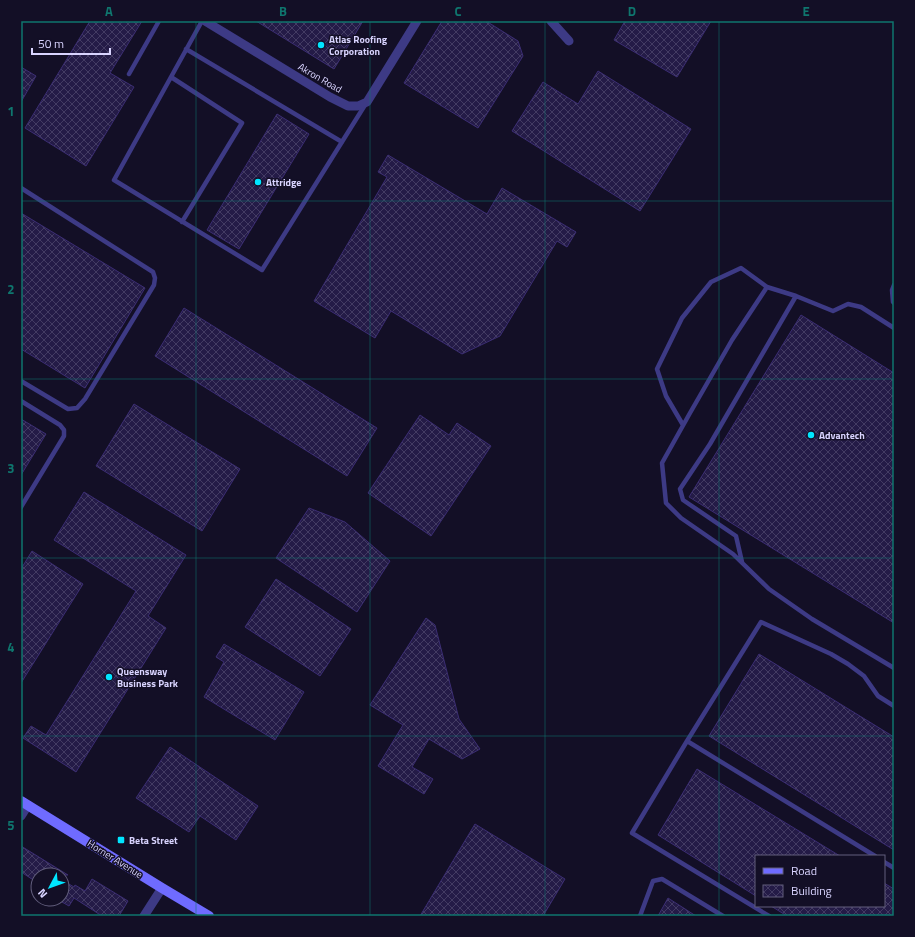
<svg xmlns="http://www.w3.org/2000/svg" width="915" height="937" viewBox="0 0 915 937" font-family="'Titillium Web',sans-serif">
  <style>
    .building { fill: url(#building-cross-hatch); stroke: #3b2d73 }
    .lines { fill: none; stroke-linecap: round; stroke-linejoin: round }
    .lane { stroke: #3d3a85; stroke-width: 4.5 }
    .street { stroke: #3d3a85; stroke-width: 9 }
    .secondary { stroke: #6f6bff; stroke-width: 10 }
    .grid { fill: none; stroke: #0f766e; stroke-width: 1; stroke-opacity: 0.55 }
    .poi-dot { fill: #00e5ff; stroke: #130f26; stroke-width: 1.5 }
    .labels { text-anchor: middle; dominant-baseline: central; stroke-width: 3; stroke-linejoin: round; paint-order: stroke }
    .poi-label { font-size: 10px; font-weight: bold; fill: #d9d4ff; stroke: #130f26; text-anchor: start }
    .street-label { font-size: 10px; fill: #d9d4ff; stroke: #130f26 }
    .neatline { fill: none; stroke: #0f766e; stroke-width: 1.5 }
    .grid-label { font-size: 13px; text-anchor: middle; font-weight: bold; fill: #0f766e }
  </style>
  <defs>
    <pattern id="building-cross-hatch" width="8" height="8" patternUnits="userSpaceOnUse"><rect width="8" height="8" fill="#241b47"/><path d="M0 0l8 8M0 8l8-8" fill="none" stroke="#433b63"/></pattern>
  </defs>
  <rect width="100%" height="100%" fill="#130f26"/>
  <!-- building -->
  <path class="building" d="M 90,21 L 142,21 L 110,73 L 134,87 L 86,166 L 25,128 Z
    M 256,21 L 363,21 L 334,69 Z
    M 442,21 L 486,21 L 518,41 L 523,56 L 478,128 L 404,83 Z
    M 625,21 L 711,21 L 677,77 L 614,40 Z
    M 21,67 L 36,76 L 21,102 Z
    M 598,71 L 691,129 L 640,211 L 512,131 L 543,82 L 578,104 Z
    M 277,114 L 309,134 L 239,249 L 207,230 Z
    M 388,155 L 487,214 L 502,188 L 576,232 L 567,247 L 557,241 L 500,336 L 462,354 L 391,311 L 375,338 L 314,301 L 387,177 L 378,172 Z
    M 21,213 L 145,288 L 85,388 L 21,349 Z
    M 184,308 L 377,428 L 347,476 L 155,356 Z
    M 801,315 L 894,373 L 894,623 L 689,497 Z
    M 134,404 L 240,469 L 202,531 L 96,466 Z
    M 420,415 L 449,435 L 457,423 L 491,446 L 431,536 L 368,493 Z
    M 21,419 L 46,434 L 21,475 Z
    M 84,492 L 186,555 L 148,616 L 166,628 L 76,772 L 23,738 L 31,726 L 46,735 L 136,591 L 54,540 Z
    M 309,508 L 345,522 L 390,561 L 357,612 L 276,558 Z
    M 32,551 L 83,584 L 21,683 L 21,569 Z
    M 276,579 L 351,629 L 320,676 L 245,627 Z
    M 426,618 L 435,625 L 459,719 L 480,749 L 462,759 L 429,739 L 412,767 L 433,779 L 424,794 L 378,766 L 403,725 L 370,705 Z
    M 224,644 L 304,692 L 275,740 L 204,697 L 224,662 L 216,657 Z
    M 759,654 L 894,737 L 894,850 L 709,736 Z
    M 170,747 L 258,806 L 236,840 L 200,816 L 189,832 L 136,798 Z
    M 697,769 L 840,856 L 756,856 L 756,896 L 658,835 Z
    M 475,824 L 565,879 L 543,916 L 420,916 Z
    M 21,846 L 55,867 L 68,875 L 38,875 L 38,883 L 21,872 Z
    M 92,879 L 128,901 L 119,916 L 102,916 L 74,898 L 69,906 L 62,902 L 62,880 L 74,887 L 75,885 L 85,891 Z
    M 884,883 L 894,889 L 894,916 L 787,916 L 771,906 L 884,906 Z
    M 668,898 L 696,916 L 658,916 Z"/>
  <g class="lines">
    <!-- lane -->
    <path class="lane" d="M 202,21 L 114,180 L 262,270 L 365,105
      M 186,49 L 342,142
      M 129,74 L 159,21
      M 171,77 L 242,123 L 182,222
      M 21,188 L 153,272 L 155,278 L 154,285 L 85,399 L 77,408 L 68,409 L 21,381
      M 894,285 L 892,290 L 893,302 L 894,303
      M 767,287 L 732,340 L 690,413 L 662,463 L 666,503 L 681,518 L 733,554 L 769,589 L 812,619 L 894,668
      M 21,401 L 60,425 L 64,430 L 64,436 L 21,507
      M 683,425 L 666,396 L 657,369 L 682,318 L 711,282 L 741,268 L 767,287 L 796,296 L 833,311 L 848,304 L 861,307 L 894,328
      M 742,562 L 736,536 L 683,500 L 680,489 L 710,444 L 796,296
      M 687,741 L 761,622 L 831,654 L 848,664 L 864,676 L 878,696 L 894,706
      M 884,862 L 894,868
      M 640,916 L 653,881 L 662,879 L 723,916
      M 769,916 L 632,833 L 687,741 L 875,856"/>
    <!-- street -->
    <path class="street" d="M 205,21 L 330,97 L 348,106 L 358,106 L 367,102 L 417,21
      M 551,21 L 569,41
      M 21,816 L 28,805
      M 144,916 L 162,888"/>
    <!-- secondary -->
    <path class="secondary" d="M 21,801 L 162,888 L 209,916"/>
  </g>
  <!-- grid -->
  <path class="grid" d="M 196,21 L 196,916M 370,21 L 370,916M 545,21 L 545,916M 719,21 L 719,916M 21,201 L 894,201M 21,379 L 894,379M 21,558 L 894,558M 21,736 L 894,736"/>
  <!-- markers -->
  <g class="poi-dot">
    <circle cx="321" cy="45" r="4"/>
    <circle cx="258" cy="182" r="4"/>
    <circle cx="811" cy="435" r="4"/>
    <circle cx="109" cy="677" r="4"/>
    <rect x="117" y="836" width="8" height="8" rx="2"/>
  </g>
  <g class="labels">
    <!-- poi labels -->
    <g class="poi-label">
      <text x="329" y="39">Atlas Roofing<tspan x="329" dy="12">Corporation</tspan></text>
      <text x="266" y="182">Attridge</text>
      <text x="819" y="435">Advantech</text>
      <text x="117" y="671">Queensway<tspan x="117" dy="12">Business Park</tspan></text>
      <text x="129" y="840">Beta Street</text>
    </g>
    <!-- street labels -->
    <g class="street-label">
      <text transform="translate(320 78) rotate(30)">Akron Road</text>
      <text transform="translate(115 859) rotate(32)">Horner Avenue</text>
    </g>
  </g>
  <!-- border -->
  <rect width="915" height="937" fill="none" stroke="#130f26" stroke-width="44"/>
  <!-- legend -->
  <rect x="755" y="855" width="130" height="52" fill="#130f26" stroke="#625e7d"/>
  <rect x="763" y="868" width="20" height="6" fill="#6f6bff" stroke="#625e7d"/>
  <text x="791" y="875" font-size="12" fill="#d9d4ff">Road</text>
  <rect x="763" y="885" width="20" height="12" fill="url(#building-cross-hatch)" stroke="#625e7d"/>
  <text x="791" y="895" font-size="12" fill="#d9d4ff">Building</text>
  <!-- north arrow -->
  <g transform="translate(50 887) rotate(229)"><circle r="19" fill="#130f26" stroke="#625e7d"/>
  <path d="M0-3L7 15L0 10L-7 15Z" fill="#00e5ff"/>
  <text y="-6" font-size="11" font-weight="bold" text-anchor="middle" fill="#d9d4ff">N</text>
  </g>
  <!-- scale -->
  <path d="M32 48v6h78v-6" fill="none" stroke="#d9d4ff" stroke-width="2"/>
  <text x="38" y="48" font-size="12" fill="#d9d4ff" stroke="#130f26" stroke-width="3" paint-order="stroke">50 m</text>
  <rect x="22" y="22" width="871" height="893" class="neatline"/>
  <g class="grid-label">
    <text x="109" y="16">A</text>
    <text x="283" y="16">B</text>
    <text x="458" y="16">C</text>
    <text x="632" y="16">D</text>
    <text x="806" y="16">E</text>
    <text x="11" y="116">1</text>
    <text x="11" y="294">2</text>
    <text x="11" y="473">3</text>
    <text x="11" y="652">4</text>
    <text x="11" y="830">5</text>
  </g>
</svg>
